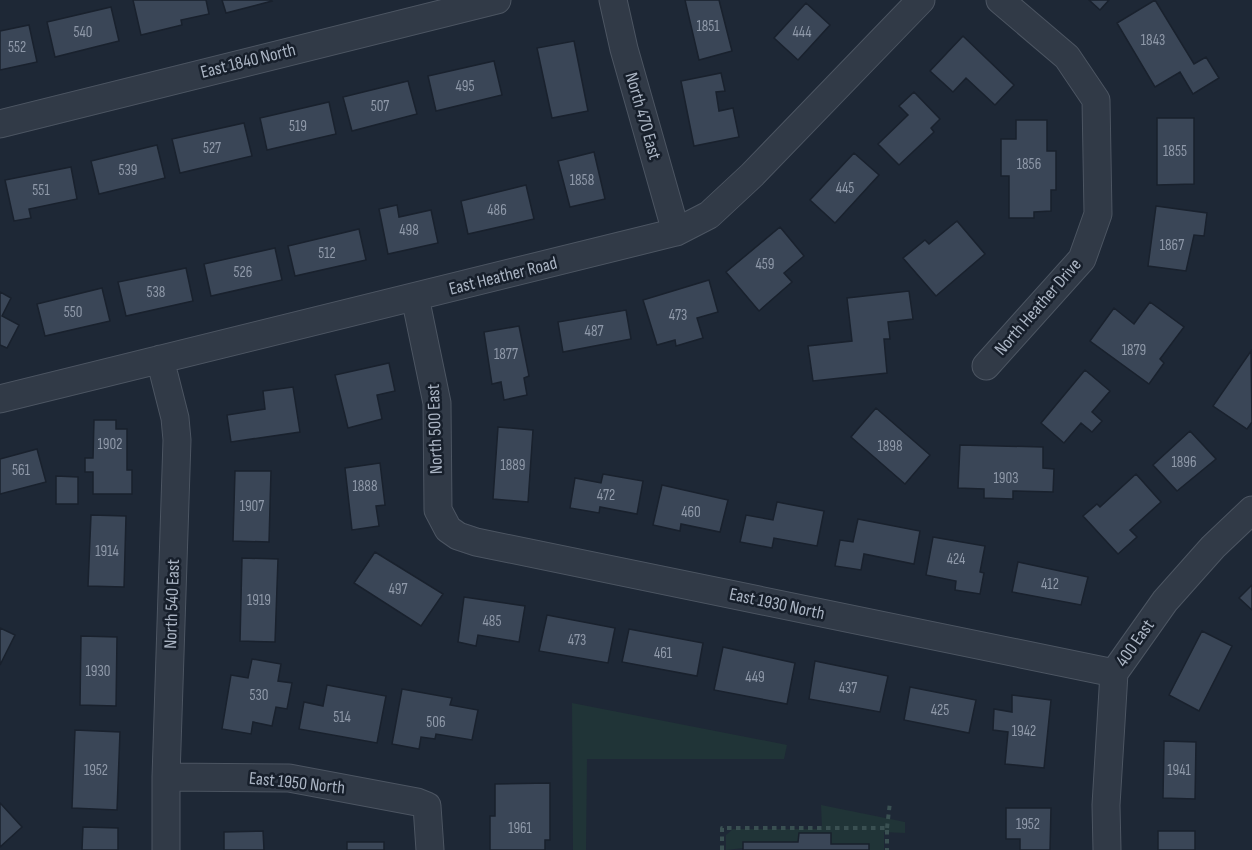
<svg xmlns="http://www.w3.org/2000/svg" width="1252" height="850" viewBox="0 0 1252 850" font-family="'Sofia Sans Condensed',sans-serif">
  <style>
    .grass { fill: #203437 }
    .building { fill: #3a4657; stroke: #19212d; stroke-width: 1.5 }
    .lines { fill: none; stroke-linecap: round; stroke-linejoin: round }
    .minor-casing { stroke: #4c5562; stroke-width: 29 }
    .path { stroke: #3a5052; stroke-width: 4; stroke-dasharray: 4.5 4.5; stroke-linecap: butt }
    .minor { stroke: #313a47; stroke-width: 27 }
    .labels { text-anchor: middle; dominant-baseline: central; stroke-width: 5; stroke-linejoin: round; paint-order: stroke }
    .number-label { font-size: 15px; fill: #8f99a9 }
    .street-label { font-size: 18px; fill: #abb5c4; stroke: #171f2b }
  </style>
  <rect width="100%" height="100%" fill="#1e2836"/>
  <!-- grass -->
  <path class="grass" d="M 572,703 L 787,745 L 784,759 L 587,759 L 586,850 L 573,850 Z
    M 821,805 L 905,822 L 905,833 L 884,832 L 884,850 L 869,850 L 869,844 L 831,844 L 831,833 L 799,833 L 798,842 L 726,850 L 726,835 L 733,829 L 822,829 Z"/>
  <!-- building -->
  <path class="building" d="M 133,0 L 206,0 L 209,14 L 181,20 L 182,25 L 141,35 Z
    M 222,0 L 271,0 L 272,1 L 226,13 Z
    M 685,0 L 719,0 L 732,51 L 699,60 Z
    M 1089,0 L 1109,0 L 1100,10 Z
    M 1155,0 L 1194,64 L 1206,57 L 1219,78 L 1193,94 L 1180,72 L 1155,87 L 1117,23 Z
    M 806,3 L 830,25 L 798,60 L 774,38 Z
    M 111,7 L 119,41 L 55,57 L 47,22 Z
    M 29,25 L 37,62 L 0,70 L 0,31 Z
    M 963,36 L 1014,85 L 995,105 L 966,78 L 953,92 L 930,71 Z
    M 574,41 L 588,111 L 552,118 L 537,48 Z
    M 494,61 L 502,95 L 436,111 L 428,76 Z
    M 721,73 L 725,91 L 716,92 L 719,111 L 733,108 L 739,137 L 694,146 L 681,81 Z
    M 408,81 L 417,114 L 352,131 L 343,97 Z
    M 914,92 L 940,119 L 931,128 L 934,132 L 899,165 L 878,144 L 908,115 L 899,106 Z
    M 329,102 L 336,134 L 267,150 L 260,118 Z
    M 1157,118 L 1194,118 L 1194,184 L 1157,185 Z
    M 1016,120 L 1047,120 L 1047,151 L 1056,151 L 1056,190 L 1051,190 L 1051,211 L 1034,212 L 1034,218 L 1009,218 L 1009,176 L 1001,176 L 1001,139 L 1016,139 Z
    M 244,123 L 252,156 L 180,173 L 172,139 Z
    M 157,145 L 165,178 L 99,194 L 91,161 Z
    M 594,152 L 605,199 L 570,207 L 558,161 Z
    M 854,153 L 879,175 L 835,223 L 810,200 Z
    M 71,167 L 77,199 L 29,209 L 31,218 L 14,221 L 5,180 Z
    M 526,185 L 534,219 L 468,234 L 461,201 Z
    M 397,205 L 399,217 L 431,210 L 438,243 L 388,254 L 379,209 Z
    M 1156,206 L 1207,213 L 1204,236 L 1194,235 L 1186,271 L 1148,266 Z
    M 957,221 L 985,254 L 936,296 L 903,258 L 925,240 L 929,244 Z
    M 780,227 L 804,256 L 784,273 L 792,282 L 759,311 L 726,272 Z
    M 359,229 L 366,260 L 295,276 L 288,246 Z
    M 275,248 L 282,280 L 211,296 L 204,264 Z
    M 186,268 L 193,301 L 126,316 L 118,282 Z
    M 709,280 L 718,312 L 697,318 L 703,338 L 676,346 L 675,340 L 657,345 L 643,300 Z
    M 102,288 L 110,321 L 45,336 L 37,304 Z
    M 909,291 L 913,319 L 888,322 L 890,339 L 884,339 L 887,373 L 813,381 L 808,346 L 852,341 L 847,298 Z
    M 0,292 L 11,298 L 2,316 L 19,325 L 7,348 L 0,345 Z
    M 1150,302 L 1184,327 L 1160,359 L 1164,363 L 1149,384 L 1090,341 L 1114,308 L 1134,324 Z
    M 626,310 L 631,339 L 563,352 L 558,322 Z
    M 519,326 L 529,376 L 524,378 L 527,395 L 504,400 L 501,382 L 492,384 L 484,332 Z
    M 1251,351 L 1252,422 L 1247,429 L 1213,406 Z
    M 389,363 L 395,391 L 377,395 L 382,419 L 348,428 L 335,375 Z
    M 1085,370 L 1110,391 L 1092,412 L 1102,421 L 1092,432 L 1081,423 L 1064,443 L 1041,423 Z
    M 293,387 L 300,432 L 231,442 L 227,415 L 265,409 L 263,391 Z
    M 876,408 L 930,455 L 905,484 L 851,437 Z
    M 94,420 L 116,420 L 116,429 L 127,429 L 127,470 L 132,470 L 132,494 L 93,494 L 93,472 L 85,472 L 85,458 L 93,458 Z
    M 498,427 L 533,430 L 528,502 L 493,499 Z
    M 1190,431 L 1216,459 L 1177,491 L 1153,465 Z
    M 960,445 L 1043,447 L 1043,468 L 1054,469 L 1053,492 L 1013,491 L 1013,499 L 984,498 L 984,489 L 958,488 Z
    M 37,449 L 46,482 L 0,494 L 0,459 Z
    M 380,463 L 385,505 L 376,506 L 379,526 L 352,530 L 345,468 Z
    M 235,471 L 271,471 L 269,542 L 233,541 Z
    M 603,474 L 643,481 L 637,514 L 600,507 L 599,513 L 570,508 L 575,478 L 601,483 Z
    M 1136,474 L 1161,502 L 1130,530 L 1137,537 L 1118,554 L 1083,516 L 1097,504 L 1100,507 Z
    M 56,476 L 78,477 L 78,504 L 56,504 Z
    M 662,485 L 728,500 L 720,532 L 681,524 L 680,531 L 653,525 Z
    M 777,502 L 824,511 L 817,546 L 774,538 L 772,548 L 740,542 L 746,515 L 773,520 Z
    M 91,515 L 126,516 L 124,587 L 88,586 Z
    M 858,519 L 920,531 L 914,564 L 864,554 L 861,570 L 835,566 L 840,540 L 853,542 Z
    M 933,537 L 985,546 L 980,572 L 984,573 L 980,594 L 955,590 L 956,581 L 926,575 Z
    M 375,552 L 443,594 L 421,626 L 354,583 Z
    M 242,558 L 278,559 L 275,642 L 240,641 Z
    M 1018,562 L 1088,577 L 1081,605 L 1012,592 Z
    M 1252,585 L 1252,610 L 1239,598 Z
    M 464,597 L 525,606 L 519,642 L 478,635 L 476,646 L 458,642 Z
    M 547,615 L 615,628 L 608,663 L 539,651 Z
    M 0,628 L 15,635 L 0,665 Z
    M 629,629 L 703,643 L 697,676 L 622,662 Z
    M 1202,631 L 1232,646 L 1199,711 L 1169,695 Z
    M 81,636 L 117,637 L 116,706 L 80,705 Z
    M 723,647 L 795,663 L 787,704 L 714,690 Z
    M 252,659 L 281,664 L 278,681 L 292,683 L 287,709 L 276,707 L 272,726 L 253,722 L 251,734 L 222,729 L 231,675 L 248,678 Z
    M 815,661 L 888,676 L 880,712 L 809,699 Z
    M 327,685 L 386,696 L 377,743 L 299,729 L 304,702 L 323,706 Z
    M 910,687 L 976,700 L 969,733 L 904,720 Z
    M 402,689 L 452,698 L 450,705 L 478,710 L 472,740 L 436,734 L 435,739 L 421,737 L 419,749 L 392,744 Z
    M 1012,695 L 1051,700 L 1044,768 L 1005,764 L 1008,732 L 993,730 L 994,709 L 1012,712 Z
    M 75,730 L 120,732 L 117,810 L 72,808 Z
    M 1164,741 L 1196,742 L 1195,799 L 1163,798 Z
    M 550,783 L 550,840 L 545,840 L 545,850 L 490,850 L 490,816 L 495,816 L 495,784 Z
    M 0,803 L 22,827 L 0,847 Z
    M 1006,808 L 1051,808 L 1050,850 L 1020,850 L 1020,839 L 1006,839 Z
    M 83,827 L 118,828 L 118,850 L 82,850 Z
    M 263,831 L 264,850 L 224,850 L 224,832 Z
    M 1158,831 L 1195,831 L 1195,850 L 1158,850 Z
    M 799,833 L 831,833 L 831,844 L 869,844 L 869,850 L 743,850 L 743,842 L 798,842 Z
    M 347,842 L 384,842 L 384,850 L 347,850 Z"/>
  <g class="lines">
    <defs>
      <path id="minor" d="M 613,0 L 624,49 L 676,232
        M 0,124 L 497,0
        M 415,297 L 437,403 L 438,510 L 448,529 L 458,536 L 476,542 L 1114,673
        M 160,359 L 175,418 L 177,440 L 166,777 L 166,850
        M 986,366 L 1082,259 L 1098,214 L 1096,100 L 1067,57 L 1000,0
        M 0,399 L 676,232 L 709,215 L 752,175 L 921,0
        M 166,777 L 289,778 L 417,802 L 427,806 L 430,850
        M 1107,850 L 1106,805 L 1114,673 L 1165,601 L 1213,547 L 1252,510"/>
    </defs>
    <!-- minor casing -->
    <use href="#minor" class="minor-casing"/>
    <!-- path -->
    <path class="path" d="M 887,828 L 890,802
      M 722,850 L 722,828 L 887,828 L 887,850"/>
    <!-- minor -->
    <use href="#minor" class="minor"/>
  </g>
  <g class="labels">
    <!-- number labels -->
    <g class="number-label">
      <text x="708" y="26">1851</text>
      <text x="83" y="32">540</text>
      <text x="802" y="32">444</text>
      <text x="1153" y="40">1843</text>
      <text x="17" y="47">552</text>
      <text x="465" y="86">495</text>
      <text x="380" y="106">507</text>
      <text x="298" y="126">519</text>
      <text x="212" y="148">527</text>
      <text x="1175" y="151">1855</text>
      <text x="1029" y="164">1856</text>
      <text x="128" y="170">539</text>
      <text x="582" y="180">1858</text>
      <text x="845" y="188">445</text>
      <text x="41" y="190">551</text>
      <text x="497" y="210">486</text>
      <text x="409" y="230">498</text>
      <text x="1172" y="245">1867</text>
      <text x="327" y="253">512</text>
      <text x="765" y="264">459</text>
      <text x="243" y="272">526</text>
      <text x="156" y="292">538</text>
      <text x="73" y="312">550</text>
      <text x="678" y="315">473</text>
      <text x="594" y="331">487</text>
      <text x="1134" y="350">1879</text>
      <text x="506" y="354">1877</text>
      <text x="110" y="444">1902</text>
      <text x="890" y="446">1898</text>
      <text x="1184" y="462">1896</text>
      <text x="513" y="465">1889</text>
      <text x="21" y="470">561</text>
      <text x="1006" y="478">1903</text>
      <text x="365" y="486">1888</text>
      <text x="606" y="495">472</text>
      <text x="252" y="506">1907</text>
      <text x="691" y="512">460</text>
      <text x="107" y="551">1914</text>
      <text x="956" y="559">424</text>
      <text x="1050" y="584">412</text>
      <text x="398" y="589">497</text>
      <text x="259" y="600">1919</text>
      <text x="492" y="621">485</text>
      <text x="577" y="640">473</text>
      <text x="663" y="653">461</text>
      <text x="98" y="671">1930</text>
      <text x="755" y="677">449</text>
      <text x="848" y="688">437</text>
      <text x="259" y="695">530</text>
      <text x="940" y="710">425</text>
      <text x="342" y="717">514</text>
      <text x="436" y="722">506</text>
      <text x="1024" y="731">1942</text>
      <text x="96" y="770">1952</text>
      <text x="1179" y="770">1941</text>
      <text x="1028" y="824">1952</text>
      <text x="520" y="828">1961</text>
    </g>
    <!-- street labels -->
    <g class="street-label">
      <text transform="translate(248 61) rotate(-14)">East 1840 North</text>
      <text transform="translate(643 116) rotate(74)">North 470 East</text>
      <text transform="translate(503 276) rotate(-14)">East Heather Road</text>
      <text transform="translate(1038 307) rotate(-49)">North Heather Drive</text>
      <text transform="translate(435 429) rotate(-92)">North 500 East</text>
      <text transform="translate(172 604) rotate(-88)">North 540 East</text>
      <text transform="translate(777 604) rotate(12)">East 1930 North</text>
      <text transform="translate(1135 643) rotate(-55)">400 East</text>
      <text transform="translate(297 783) rotate(6)">East 1950 North</text>
    </g>
  </g>
</svg>
